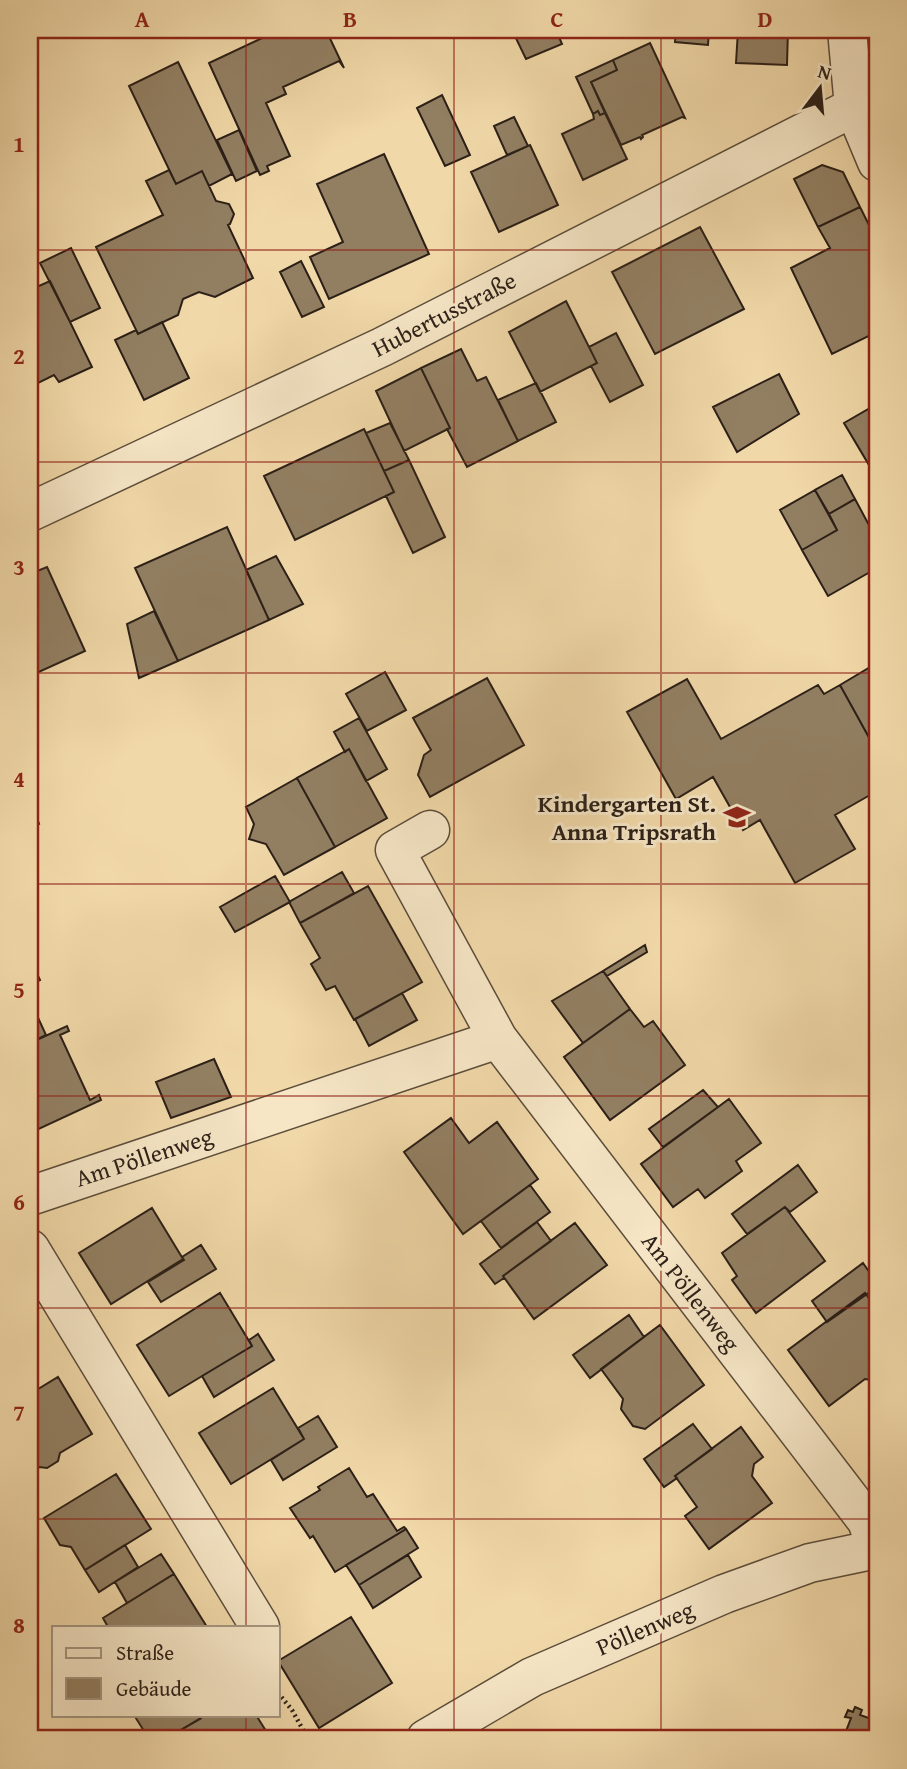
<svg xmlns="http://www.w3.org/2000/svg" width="907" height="1769" viewBox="0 0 907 1769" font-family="'Gentium Book Plus',serif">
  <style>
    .building { fill: #927f62; stroke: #2b1f17; stroke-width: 2 }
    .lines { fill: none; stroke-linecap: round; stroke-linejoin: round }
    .minor-casing { stroke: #5c4d3b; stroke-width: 41 }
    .path { stroke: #2b1f17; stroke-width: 4.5; stroke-dasharray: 2 3.5; stroke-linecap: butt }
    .minor { stroke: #f6e6c6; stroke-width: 38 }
    .grid { fill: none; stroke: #8f2418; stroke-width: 2; stroke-opacity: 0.55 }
    .labels { text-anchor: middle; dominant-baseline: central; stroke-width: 6; stroke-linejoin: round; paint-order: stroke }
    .street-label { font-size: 24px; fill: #2b1f17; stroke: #f6e6c6 }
    .poi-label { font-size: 24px; font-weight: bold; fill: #2b1f17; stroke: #f6e6c6; text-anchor: end }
    .neatline { fill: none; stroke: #8f2418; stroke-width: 2.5 }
    .grid-label { font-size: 23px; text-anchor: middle; font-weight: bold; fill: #8f2418 }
  </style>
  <rect width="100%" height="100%" fill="#f1d8a8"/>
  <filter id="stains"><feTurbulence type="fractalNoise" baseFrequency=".00286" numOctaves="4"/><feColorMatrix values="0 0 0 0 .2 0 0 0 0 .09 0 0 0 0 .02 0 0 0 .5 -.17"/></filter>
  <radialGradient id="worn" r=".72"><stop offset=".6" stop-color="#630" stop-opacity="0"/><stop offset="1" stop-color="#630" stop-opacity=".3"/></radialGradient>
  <!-- building -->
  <path class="building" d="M 279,30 L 326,30 L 344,68 L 339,61 L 283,87 L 286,94 L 266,103 L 290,156 L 267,166 L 269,171 L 260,175 L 209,63 Z
    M 512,30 L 556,30 L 562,44 L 526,59 Z
    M 676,30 L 709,30 L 708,45 L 675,42 Z
    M 738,30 L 788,30 L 787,65 L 736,63 Z
    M 650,43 L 685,118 L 682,117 L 642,135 L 643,137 L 641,139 L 640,137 L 621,145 L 591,82 L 617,70 L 613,60 Z
    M 613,60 L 617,70 L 591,82 L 605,113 L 600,115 L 598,111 L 593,114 L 576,77 Z
    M 178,62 L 232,174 L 209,186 L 202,171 L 176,184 L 129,86 Z
    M 442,95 L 470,155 L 445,166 L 417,108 Z
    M 598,111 L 600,115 L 605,113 L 627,159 L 583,180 L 562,134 L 594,119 L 593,114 Z
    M 514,117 L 528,146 L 507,155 L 494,126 Z
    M 239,130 L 257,171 L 236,181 L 217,140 Z
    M 530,145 L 558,205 L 499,232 L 471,172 Z
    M 384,154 L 429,254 L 329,299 L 310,257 L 343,242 L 317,184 Z
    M 822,165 L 843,172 L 860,207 L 818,227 L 794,179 Z
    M 169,170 L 176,184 L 202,171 L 216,201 L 229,204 L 234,214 L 230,224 L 228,225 L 253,278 L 215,297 L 199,292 L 183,299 L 178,315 L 138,334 L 96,247 L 163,215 L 146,181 Z
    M 860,207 L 877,241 L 877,332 L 832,354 L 791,268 L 830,248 L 818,227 Z
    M 700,227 L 744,309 L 655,354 L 612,272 Z
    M 71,248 L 100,308 L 70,322 L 40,263 Z
    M 301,261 L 324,307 L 302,317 L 280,272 Z
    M 50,281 L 92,367 L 59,382 L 54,375 L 30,387 L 30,290 Z
    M 566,301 L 597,363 L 540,392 L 509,332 Z
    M 162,322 L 189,378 L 144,400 L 115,340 L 136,330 L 138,334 Z
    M 616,333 L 643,385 L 610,402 L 591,366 L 597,363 L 589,347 Z
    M 461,349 L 477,381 L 486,377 L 518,441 L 467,467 L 447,429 L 450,428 L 421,368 Z
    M 421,368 L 450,428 L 404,451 L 376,391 Z
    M 779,374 L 799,414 L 737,452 L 713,407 Z
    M 536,383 L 556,422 L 518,441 L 498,400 Z
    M 877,404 L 877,460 L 869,465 L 844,423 Z
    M 390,423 L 409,460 L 384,471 L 366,433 Z
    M 364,429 L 394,492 L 295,540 L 264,476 Z
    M 409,460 L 445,537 L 413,553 L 386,496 L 394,492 L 384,471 Z
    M 842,475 L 855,499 L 829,514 L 815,490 Z
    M 815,490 L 837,530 L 802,550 L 780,510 Z
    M 855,499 L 877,540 L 877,568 L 828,596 L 802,550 L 837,530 L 829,514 Z
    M 227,527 L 269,620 L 178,661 L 135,568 Z
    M 276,556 L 303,604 L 269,620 L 246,570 Z
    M 47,567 L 85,651 L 30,676 L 30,574 Z
    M 154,611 L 178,661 L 139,678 L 127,624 Z
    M 877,663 L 877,752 L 840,685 Z
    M 385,672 L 406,710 L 367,731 L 346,694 Z
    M 487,678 L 524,745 L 430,797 L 418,775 L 424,755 L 431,750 L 413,718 Z
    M 687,679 L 721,739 L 818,685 L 824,694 L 840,685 L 877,752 L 877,791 L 835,815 L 855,849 L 795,883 L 760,820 L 743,830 L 713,777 L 676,799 L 627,712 Z
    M 359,718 L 387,769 L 366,781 L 349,749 L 345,752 L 334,732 Z
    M 349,749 L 387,818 L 335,847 L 297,778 Z
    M 297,778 L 335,847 L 284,875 L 266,844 L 249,839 L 254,824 L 246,807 Z
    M 30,799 L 39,824 L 30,827 Z
    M 342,872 L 354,893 L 300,923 L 289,902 Z
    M 275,876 L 290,902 L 235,932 L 220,907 Z
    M 368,886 L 422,982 L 354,1020 L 335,986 L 326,990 L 311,964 L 320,958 L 300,923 Z
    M 645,945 L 647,952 L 607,976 L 603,971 Z
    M 30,959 L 40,980 L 30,985 Z
    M 603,971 L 630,1009 L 583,1043 L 552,1001 Z
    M 402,993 L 417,1020 L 369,1046 L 355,1019 Z
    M 34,1009 L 46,1035 L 30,1043 L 30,1011 Z
    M 630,1009 L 644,1027 L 653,1021 L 685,1065 L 610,1120 L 564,1057 Z
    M 67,1026 L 69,1031 L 60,1035 L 90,1100 L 99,1095 L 101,1100 L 30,1133 L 30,1043 Z
    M 214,1059 L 231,1097 L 171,1118 L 156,1082 Z
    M 703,1090 L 718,1107 L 663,1147 L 649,1129 Z
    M 729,1099 L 761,1143 L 736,1161 L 742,1171 L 705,1198 L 698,1189 L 673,1207 L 641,1164 Z
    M 451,1118 L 469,1143 L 497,1122 L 538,1179 L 463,1234 L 404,1152 Z
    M 798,1165 L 817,1192 L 790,1212 L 785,1207 L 747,1234 L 732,1214 Z
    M 530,1185 L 550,1212 L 501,1248 L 481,1221 Z
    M 785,1207 L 825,1261 L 756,1313 L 732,1280 L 737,1276 L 722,1253 Z
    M 152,1208 L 183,1259 L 111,1304 L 79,1253 Z
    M 537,1222 L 551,1241 L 503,1276 L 504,1278 L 495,1284 L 480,1264 Z
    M 575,1223 L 607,1265 L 534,1319 L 503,1276 Z
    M 201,1245 L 216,1269 L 161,1302 L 148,1282 L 184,1260 L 182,1257 Z
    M 863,1263 L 877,1283 L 877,1287 L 827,1322 L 812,1301 Z
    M 220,1293 L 252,1346 L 169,1396 L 137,1345 Z
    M 865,1293 L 877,1309 L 877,1381 L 865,1379 L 829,1406 L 788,1350 Z
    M 629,1315 L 644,1337 L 590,1378 L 573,1355 Z
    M 660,1325 L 704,1385 L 645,1429 L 633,1426 L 621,1409 L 623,1399 L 601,1369 Z
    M 258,1334 L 274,1360 L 214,1397 L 202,1376 L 252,1346 L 249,1340 Z
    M 58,1377 L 92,1434 L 60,1453 L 58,1461 L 47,1468 L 39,1467 L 30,1472 L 30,1394 Z
    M 273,1388 L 304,1439 L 231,1484 L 199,1433 Z
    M 318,1416 L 337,1447 L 283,1480 L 271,1460 L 304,1439 L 298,1428 Z
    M 693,1424 L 712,1449 L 675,1476 L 677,1478 L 664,1487 L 644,1459 Z
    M 741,1427 L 763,1457 L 754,1464 L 752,1476 L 772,1503 L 709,1549 L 685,1516 L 697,1507 L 675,1476 Z
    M 349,1468 L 367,1497 L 373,1494 L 397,1531 L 404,1527 L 406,1529 L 335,1572 L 313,1536 L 310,1538 L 290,1508 L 320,1490 L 318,1487 Z
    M 116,1474 L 151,1529 L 85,1570 L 71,1547 L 60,1545 L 44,1518 Z
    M 406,1529 L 418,1548 L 359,1585 L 346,1565 Z
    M 125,1545 L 138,1567 L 99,1592 L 85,1570 Z
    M 161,1554 L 174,1574 L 127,1603 L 115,1582 Z
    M 408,1555 L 421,1577 L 373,1608 L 359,1585 Z
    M 174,1574 L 207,1627 L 108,1627 L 103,1618 Z
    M 351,1617 L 392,1683 L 319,1728 L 278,1661 Z
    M 855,1707 L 862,1710 L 860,1715 L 877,1721 L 877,1739 L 843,1739 L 851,1718 L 845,1717 L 848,1710 L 853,1712 Z
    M 134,1715 L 197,1715 L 200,1719 L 169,1737 L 169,1739 L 149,1739 Z
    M 206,1715 L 256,1715 L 271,1739 L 170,1739 L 169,1737 Z"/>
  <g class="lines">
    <defs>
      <path id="minor" d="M 847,30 L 854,107 L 877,162
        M 30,512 L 382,347 L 854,107
        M 430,830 L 395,850 L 498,1039
        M 30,1196 L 498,1039 L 867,1521 L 877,1549
        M 30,1249 L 260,1627
        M 426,1739 L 532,1677 L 724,1594 L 810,1563 L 877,1549"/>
    </defs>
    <!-- minor casing -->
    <use href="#minor" class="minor-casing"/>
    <!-- path -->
    <path class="path" d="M 278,1693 L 292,1710 L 308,1739"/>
    <!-- minor -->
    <use href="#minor" class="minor"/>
  </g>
  <!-- grid -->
  <path class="grid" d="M 246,30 L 246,1627M 454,30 L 454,1739M 661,30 L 661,1739M 30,250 L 877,250M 30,462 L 877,462M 30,673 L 877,673M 30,884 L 877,884M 30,1096 L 877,1096M 30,1308 L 877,1308M 30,1519 L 877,1519M 246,1715 L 246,1739"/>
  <!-- icons -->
  <defs>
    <symbol id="school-bare" viewBox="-9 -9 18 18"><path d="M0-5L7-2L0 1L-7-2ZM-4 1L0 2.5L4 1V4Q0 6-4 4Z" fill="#8f2418" stroke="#f6e6c6" stroke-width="2.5" paint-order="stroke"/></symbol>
  </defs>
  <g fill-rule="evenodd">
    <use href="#school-bare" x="718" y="798" width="38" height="38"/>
  </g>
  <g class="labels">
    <!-- street labels -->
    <g class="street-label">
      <text transform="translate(444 314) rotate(-27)">Hubertusstraße</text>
      <text transform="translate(144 1157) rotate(-18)">Am Pöllenweg</text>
      <text transform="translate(691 1292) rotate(52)">Am Pöllenweg</text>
      <text transform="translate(645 1628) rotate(-23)">Pöllenweg</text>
    </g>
    <!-- poi labels -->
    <g class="poi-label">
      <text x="716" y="803">Kindergarten St.<tspan x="716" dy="28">Anna Tripsrath</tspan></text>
    </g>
  </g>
  <!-- margin -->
  <rect width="907" height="1769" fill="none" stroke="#f1d8a8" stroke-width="77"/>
  <!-- legend -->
  <rect x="52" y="1626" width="228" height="91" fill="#f6e6c6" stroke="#a59680" stroke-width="2"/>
  <rect x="66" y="1648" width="35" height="10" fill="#f6e6c6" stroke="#a59680" stroke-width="2"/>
  <text x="116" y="1660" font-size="21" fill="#2b1f17">Straße</text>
  <rect x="66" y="1678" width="35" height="21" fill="#927f62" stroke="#a59680" stroke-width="2"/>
  <text x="116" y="1696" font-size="21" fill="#2b1f17">Gebäude</text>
  <!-- north arrow -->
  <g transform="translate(820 88) rotate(16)" stroke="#f6e6c6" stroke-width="5" paint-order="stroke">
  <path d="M0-5L12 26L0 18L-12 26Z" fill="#2b1f17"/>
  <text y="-10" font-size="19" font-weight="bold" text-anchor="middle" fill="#2b1f17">N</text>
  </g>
  <rect x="38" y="38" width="831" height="1692" class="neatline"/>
  <g class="grid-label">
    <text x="142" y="27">A</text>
    <text x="350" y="27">B</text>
    <text x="557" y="27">C</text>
    <text x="765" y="27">D</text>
    <text x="19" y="152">1</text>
    <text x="19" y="364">2</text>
    <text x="19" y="575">3</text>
    <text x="19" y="787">4</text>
    <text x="19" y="998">5</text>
    <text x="19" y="1210">6</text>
    <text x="19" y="1421">7</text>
    <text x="19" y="1633">8</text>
  </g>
  <rect width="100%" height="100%" filter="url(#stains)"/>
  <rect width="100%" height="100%" fill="url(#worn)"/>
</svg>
